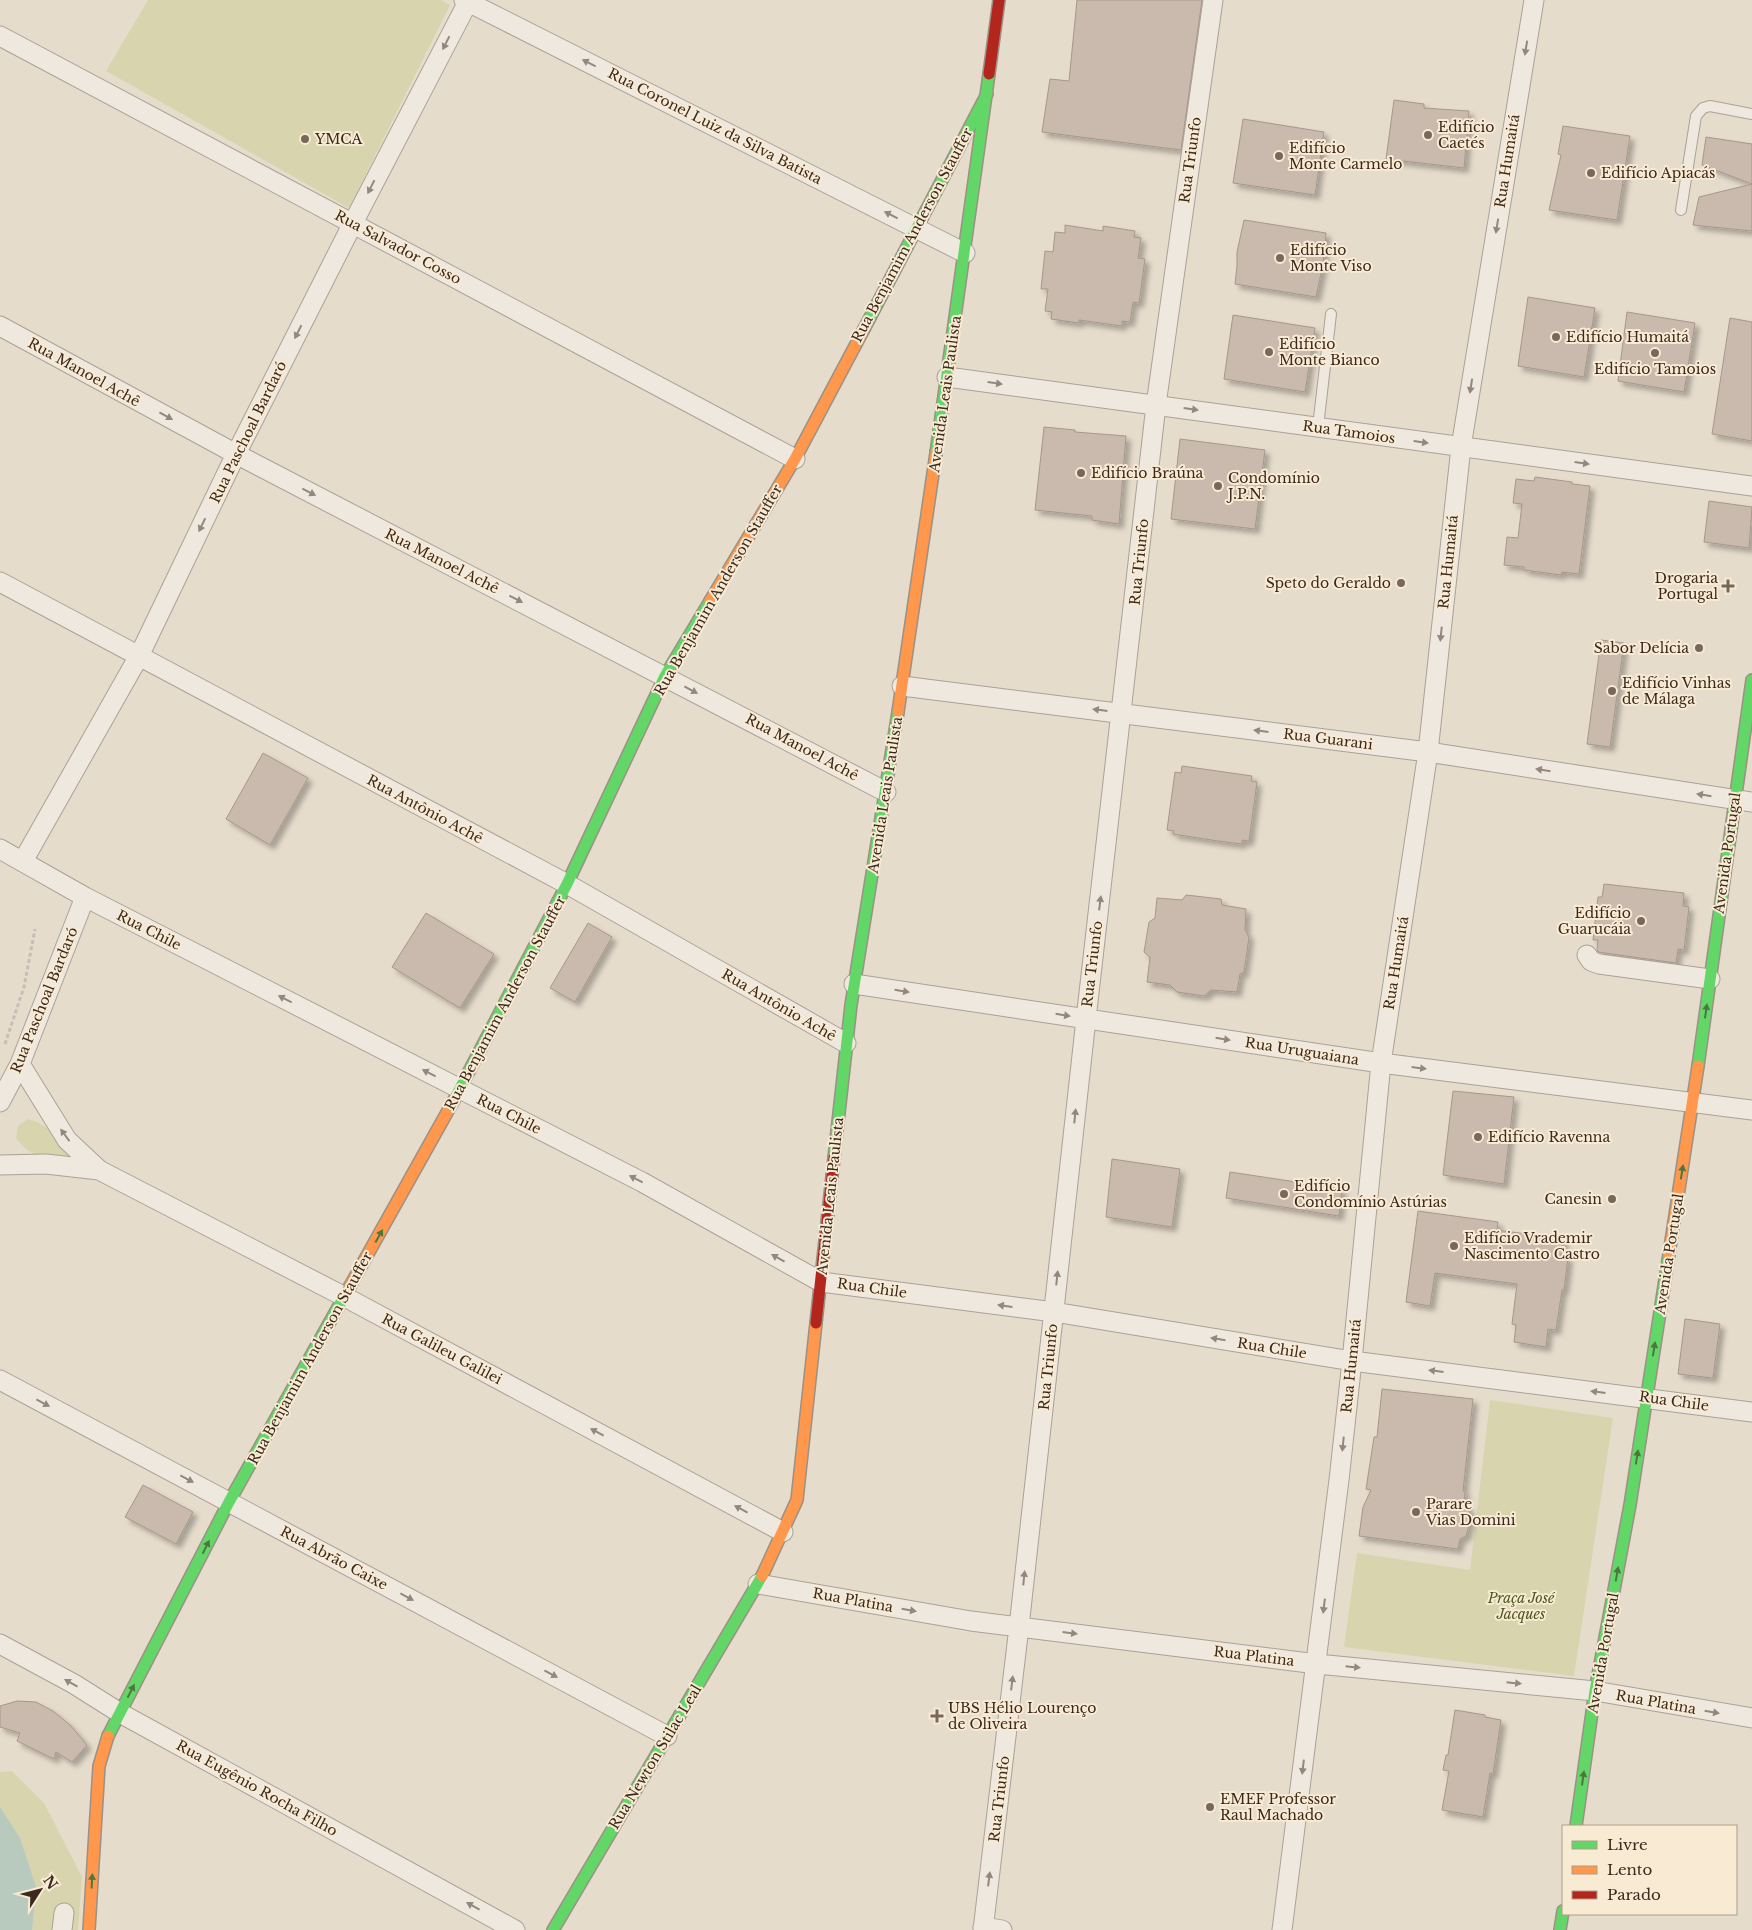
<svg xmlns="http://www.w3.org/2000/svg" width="1752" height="1930" viewBox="0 0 1752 1930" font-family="'Libre Baskerville',serif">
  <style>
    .green { fill: #d8d5ae }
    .water { fill: #b8cabe }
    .building { fill: #cabaad; stroke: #a7978b; filter: url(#shadow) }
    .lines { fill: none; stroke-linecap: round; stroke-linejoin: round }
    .lane-casing { stroke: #aba196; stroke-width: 12 }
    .street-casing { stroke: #aba196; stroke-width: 21 }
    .fast-casing { stroke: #9b9186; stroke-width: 14 }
    .slow-casing { stroke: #9b9186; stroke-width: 14 }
    .jam-casing { stroke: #9b9186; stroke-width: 14 }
    .path { stroke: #c7bfb6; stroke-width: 3; stroke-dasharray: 4 2.5; stroke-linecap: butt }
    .lane { stroke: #eee8df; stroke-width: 10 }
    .street { stroke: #eee8df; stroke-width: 19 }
    .fast { stroke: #63d668; stroke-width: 11 }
    .slow { stroke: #ff974d; stroke-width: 11 }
    .jam { stroke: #b3261e; stroke-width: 11 }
    .oneway { fill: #94887e }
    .oneway2 { fill: #4d773f }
    .poi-dot { fill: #77685a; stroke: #f8ead3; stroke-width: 2 }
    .labels { text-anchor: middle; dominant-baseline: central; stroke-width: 4; stroke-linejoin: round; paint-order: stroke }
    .street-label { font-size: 14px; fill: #3b291d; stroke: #f8ead3 }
    .poi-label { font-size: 14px; fill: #3b291d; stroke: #f8ead3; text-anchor: start }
    .park-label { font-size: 14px; font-style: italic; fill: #4f5922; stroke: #f8ead3 }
  </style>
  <defs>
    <filter id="shadow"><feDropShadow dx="4.5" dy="4.5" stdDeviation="2.5" flood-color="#0004"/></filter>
  </defs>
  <rect width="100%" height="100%" fill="#e6dccc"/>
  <!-- green -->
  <path class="green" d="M 148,0 L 441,0 L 450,5 L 349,208 L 106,71 Z
    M 28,1119 C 48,1124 57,1137 71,1152 L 67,1157 C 44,1156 31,1159 16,1138 L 18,1126 Z
    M 1490,1400 L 1613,1418 L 1574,1676 L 1344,1647 L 1357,1553 L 1470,1570 Z
    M 12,1771 L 44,1803 L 82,1877 L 78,1930 L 0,1930 L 0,1772 Z"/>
  <!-- water -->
  <path class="water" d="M 0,1807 L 20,1838 L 36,1887 L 32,1930 L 0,1930 Z"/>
  <!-- building -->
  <path class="building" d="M 1077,0 L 1202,0 L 1181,150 L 1042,132 L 1050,79 L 1069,81 Z
    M 1394,100 L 1424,104 L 1424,108 L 1469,111 L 1464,168 L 1386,159 Z
    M 1243,119 L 1324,132 L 1315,195 L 1233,183 Z
    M 1563,126 L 1630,136 L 1617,220 L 1549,210 L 1561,155 L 1558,154 Z
    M 1706,137 L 1752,144 L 1752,184 L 1702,165 Z
    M 1752,184 L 1752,231 L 1693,225 L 1699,197 Z
    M 1244,220 L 1326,233 L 1323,264 L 1316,297 L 1235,284 L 1237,266 L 1237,252 Z
    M 1065,225 L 1103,231 L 1103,226 L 1135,231 L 1134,237 L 1141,238 L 1138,258 L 1145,259 L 1139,303 L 1133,302 L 1130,322 L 1122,321 L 1122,326 L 1079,320 L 1079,323 L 1051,319 L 1052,312 L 1045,311 L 1048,289 L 1041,289 L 1045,251 L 1053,252 L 1055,232 L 1065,233 Z
    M 1528,297 L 1595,308 L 1584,377 L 1518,366 Z
    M 1627,312 L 1695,323 L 1684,392 L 1618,381 Z
    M 1233,315 L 1315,328 L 1305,392 L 1224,379 Z
    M 1730,318 L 1752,322 L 1752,441 L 1712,434 Z
    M 1044,427 L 1075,430 L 1075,432 L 1126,436 L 1119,524 L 1092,520 L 1092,516 L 1035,510 Z
    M 1180,439 L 1265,450 L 1255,529 L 1171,519 Z
    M 1535,477 L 1572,482 L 1572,484 L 1590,486 L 1579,574 L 1562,572 L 1561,575 L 1524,570 L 1524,567 L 1504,565 L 1507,537 L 1518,538 L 1522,504 L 1513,503 L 1516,479 L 1534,481 Z
    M 1709,501 L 1752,507 L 1749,548 L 1704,542 Z
    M 1601,640 L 1624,643 L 1610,747 L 1587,744 Z
    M 263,753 L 308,778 L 270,845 L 226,819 Z
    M 1182,766 L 1252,776 L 1251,781 L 1257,782 L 1249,841 L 1242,840 L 1242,844 L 1218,841 L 1173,834 L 1174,831 L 1167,830 L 1175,772 L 1181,773 Z
    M 1604,884 L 1684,893 L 1683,906 L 1689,907 L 1684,950 L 1678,949 L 1676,963 L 1598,952 L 1597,949 L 1598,940 L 1593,940 L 1598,897 L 1602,897 Z
    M 1186,895 L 1221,899 L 1222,905 L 1246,909 L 1245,930 L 1249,937 L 1244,972 L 1240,974 L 1237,992 L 1211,990 L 1204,996 L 1177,992 L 1170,985 L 1147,982 L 1150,957 L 1144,952 L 1149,922 L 1155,918 L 1157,898 L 1182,900 Z
    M 426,913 L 494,954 L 460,1008 L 392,967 Z
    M 588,923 L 612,937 L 575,1002 L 550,988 Z
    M 1453,1091 L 1514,1097 L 1504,1184 L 1443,1175 Z
    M 1112,1159 L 1180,1169 L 1172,1227 L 1106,1217 Z
    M 1230,1172 L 1342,1189 L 1339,1216 L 1226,1198 Z
    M 1418,1211 L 1498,1222 L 1497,1230 L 1564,1239 L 1561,1256 L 1568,1257 L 1564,1290 L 1562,1290 L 1556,1330 L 1548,1329 L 1546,1347 L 1514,1342 L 1516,1325 L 1512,1324 L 1517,1284 L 1435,1273 L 1430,1306 L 1406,1302 Z
    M 1685,1319 L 1720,1324 L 1713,1378 L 1678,1374 Z
    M 1382,1389 L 1473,1399 L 1463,1491 L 1465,1491 L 1464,1504 L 1469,1508 L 1470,1522 L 1466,1536 L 1460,1539 L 1458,1549 L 1359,1536 L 1363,1507 L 1371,1490 L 1366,1489 L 1374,1437 L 1377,1437 Z
    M 143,1485 L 193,1512 L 176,1544 L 125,1517 Z
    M 17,1701 L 36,1702 L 53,1711 L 70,1725 L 87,1745 L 72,1762 L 56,1752 L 54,1759 L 17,1741 L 20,1733 L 0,1727 L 0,1706 Z
    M 1455,1710 L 1485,1715 L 1485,1717 L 1501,1720 L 1493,1774 L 1490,1773 L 1483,1817 L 1442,1810 L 1449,1771 L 1443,1770 L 1446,1755 L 1448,1755 Z"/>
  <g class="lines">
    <defs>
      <path id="lane" d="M 1681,210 L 1696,116 L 1703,108 L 1710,106 L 1752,114
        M 1318,427 L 1331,314"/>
      <path id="street" d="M 464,0 L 965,253
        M 0,36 L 795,459
        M 0,326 L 236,454 L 886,792
        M 947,377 L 1752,486
        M 0,582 L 567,884 L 846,1043
        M 902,686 L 1428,752 L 1752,802
        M 0,849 L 85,897 L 642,1182 L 821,1282 L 1054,1312 L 1352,1361 L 1752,1412
        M 23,861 L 139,656 L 236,454 L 353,223 L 469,0
        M 1587,955 L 1591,961 L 1599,964 L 1710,979
        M 854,984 L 1381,1063 L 1752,1110
        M 20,1064 L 67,1140 L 99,1170 L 345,1297 L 783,1532
        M 0,1102 L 20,1064 L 85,897
        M 0,1165 L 46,1164 L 99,1170
        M 0,1380 L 667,1736
        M 758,1584 L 971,1621 L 1317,1664 L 1595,1691 L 1752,1718
        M 0,1644 L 74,1684 L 120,1713 L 515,1930
        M 983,1927 L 1002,1930
        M 62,1930 L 64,1913
        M 983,1930 L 1019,1627 L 1086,1019 L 1156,405 L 1213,0
        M 1282,1930 L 1339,1480 L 1352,1361 L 1381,1063 L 1428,752 L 1461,447 L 1534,0"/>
      <path id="fast" d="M 864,329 L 987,94
        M 936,453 L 989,74
        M 1698,1066 L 1752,680
        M 454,1100 L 567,884 L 665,676 L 710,601
        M 834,1158 L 851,1005 L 898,712
        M 108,1736 L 229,1502 L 350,1286
        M 1576,1826 L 1595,1691 L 1630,1505 L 1669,1254
        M 553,1930 L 762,1576
        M 1560,1930 L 1563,1911"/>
      <path id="slow" d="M 710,601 L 795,459 L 864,329
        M 898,712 L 936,453
        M 1669,1254 L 1698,1066
        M 350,1286 L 454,1100
        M 762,1576 L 797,1500 L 816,1323
        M 89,1930 L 99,1766 L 108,1736"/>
      <path id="jam" d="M 989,74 L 999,0
        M 816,1323 L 834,1158"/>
    </defs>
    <!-- lane casing -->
    <use href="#lane" class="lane-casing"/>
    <!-- street casing -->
    <use href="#street" class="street-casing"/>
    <!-- fast casing -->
    <use href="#fast" class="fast-casing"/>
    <!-- slow casing -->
    <use href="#slow" class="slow-casing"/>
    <!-- jam casing -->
    <use href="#jam" class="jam-casing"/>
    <!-- path -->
    <path class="path" d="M 5,1044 L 24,987 L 35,929"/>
    <!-- lane -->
    <use href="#lane" class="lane"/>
    <!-- street -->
    <use href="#street" class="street"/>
    <!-- fast -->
    <use href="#fast" class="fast"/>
    <!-- slow -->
    <use href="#slow" class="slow"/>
    <!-- jam -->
    <use href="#jam" class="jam"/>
  </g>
  <!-- one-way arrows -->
  <defs><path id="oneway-solid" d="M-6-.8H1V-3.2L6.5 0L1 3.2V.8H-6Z" transform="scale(1.25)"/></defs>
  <g class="oneway">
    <use href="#oneway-solid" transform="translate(446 43) rotate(117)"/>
    <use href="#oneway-solid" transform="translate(1526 48) rotate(99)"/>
    <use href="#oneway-solid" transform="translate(589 63) rotate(-153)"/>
    <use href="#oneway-solid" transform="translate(371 187) rotate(117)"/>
    <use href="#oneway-solid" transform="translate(891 215) rotate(-153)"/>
    <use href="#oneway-solid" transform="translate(1497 226) rotate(99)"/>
    <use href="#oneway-solid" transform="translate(298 332) rotate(117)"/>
    <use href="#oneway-solid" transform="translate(995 383) rotate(8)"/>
    <use href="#oneway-solid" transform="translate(1471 386) rotate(99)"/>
    <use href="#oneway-solid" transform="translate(1191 409) rotate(8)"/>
    <use href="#oneway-solid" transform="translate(166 416) rotate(29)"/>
    <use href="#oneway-solid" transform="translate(1421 442) rotate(8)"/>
    <use href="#oneway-solid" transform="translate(1582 463) rotate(8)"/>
    <use href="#oneway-solid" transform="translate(309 492) rotate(27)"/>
    <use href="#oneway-solid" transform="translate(202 525) rotate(116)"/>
    <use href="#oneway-solid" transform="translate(516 599) rotate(27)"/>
    <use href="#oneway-solid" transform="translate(1441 634) rotate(96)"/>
    <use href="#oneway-solid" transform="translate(691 690) rotate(28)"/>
    <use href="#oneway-solid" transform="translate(1100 710) rotate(-173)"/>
    <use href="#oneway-solid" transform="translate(1261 731) rotate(-173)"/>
    <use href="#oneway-solid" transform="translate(1543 770) rotate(-171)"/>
    <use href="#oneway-solid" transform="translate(1704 795) rotate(-171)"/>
    <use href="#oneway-solid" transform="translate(1100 903) rotate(-83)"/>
    <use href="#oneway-solid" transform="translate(902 991) rotate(9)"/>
    <use href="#oneway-solid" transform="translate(285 999) rotate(-153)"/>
    <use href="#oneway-solid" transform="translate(1063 1015) rotate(9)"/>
    <use href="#oneway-solid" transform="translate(1223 1039) rotate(9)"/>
    <use href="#oneway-solid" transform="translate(1419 1068) rotate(7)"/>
    <use href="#oneway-solid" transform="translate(429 1073) rotate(-153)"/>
    <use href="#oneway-solid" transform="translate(1075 1116) rotate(-84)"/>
    <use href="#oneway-solid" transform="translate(65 1135) rotate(-126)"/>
    <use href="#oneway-solid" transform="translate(636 1179) rotate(-153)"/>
    <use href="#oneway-solid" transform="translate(778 1258) rotate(-151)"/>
    <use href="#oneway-solid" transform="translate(1057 1278) rotate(-84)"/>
    <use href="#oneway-solid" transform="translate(1005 1306) rotate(-172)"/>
    <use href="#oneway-solid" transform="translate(1218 1339) rotate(-171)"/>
    <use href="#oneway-solid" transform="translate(1436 1371) rotate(-173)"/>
    <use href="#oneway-solid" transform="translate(1598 1392) rotate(-173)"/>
    <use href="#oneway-solid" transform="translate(43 1403) rotate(28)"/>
    <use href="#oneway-solid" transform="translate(597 1432) rotate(-152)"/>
    <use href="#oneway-solid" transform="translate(1343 1444) rotate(96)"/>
    <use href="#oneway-solid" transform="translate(187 1479) rotate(28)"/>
    <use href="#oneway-solid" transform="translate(741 1509) rotate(-152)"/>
    <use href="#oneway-solid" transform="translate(1024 1578) rotate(-84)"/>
    <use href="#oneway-solid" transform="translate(407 1597) rotate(28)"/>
    <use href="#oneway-solid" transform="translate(1324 1606) rotate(97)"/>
    <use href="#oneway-solid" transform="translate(909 1610) rotate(10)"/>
    <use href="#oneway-solid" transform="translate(1070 1633) rotate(7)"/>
    <use href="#oneway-solid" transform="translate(1353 1667) rotate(6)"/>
    <use href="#oneway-solid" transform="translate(551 1674) rotate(28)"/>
    <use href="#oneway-solid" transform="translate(71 1683) rotate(-151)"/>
    <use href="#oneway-solid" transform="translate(1012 1683) rotate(-83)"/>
    <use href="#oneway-solid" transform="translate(1514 1683) rotate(6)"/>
    <use href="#oneway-solid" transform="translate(1712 1712) rotate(10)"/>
    <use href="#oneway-solid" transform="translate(1303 1767) rotate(97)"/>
    <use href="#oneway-solid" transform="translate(989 1879) rotate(-83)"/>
    <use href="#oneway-solid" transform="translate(473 1906) rotate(-151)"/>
  </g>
  <g class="oneway2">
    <use href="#oneway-solid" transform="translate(1706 1011) rotate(-82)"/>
    <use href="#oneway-solid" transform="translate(1682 1172) rotate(-81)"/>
    <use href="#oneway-solid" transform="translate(379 1236) rotate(-61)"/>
    <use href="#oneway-solid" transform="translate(1654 1349) rotate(-81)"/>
    <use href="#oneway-solid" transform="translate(1637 1457) rotate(-81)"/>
    <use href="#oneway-solid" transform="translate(206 1547) rotate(-63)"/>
    <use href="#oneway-solid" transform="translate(1617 1574) rotate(-80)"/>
    <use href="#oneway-solid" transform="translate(131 1691) rotate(-63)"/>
    <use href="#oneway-solid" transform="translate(1583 1778) rotate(-82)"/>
    <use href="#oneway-solid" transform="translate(92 1881) rotate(-87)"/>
  </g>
  <!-- markers -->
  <g class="poi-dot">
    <circle cx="1428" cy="135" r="5"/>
    <circle cx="305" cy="139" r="5"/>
    <circle cx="1279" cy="156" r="5"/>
    <circle cx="1591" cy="173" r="5"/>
    <circle cx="1280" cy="258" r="5"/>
    <circle cx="1556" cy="337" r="5"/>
    <circle cx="1269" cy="352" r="5"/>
    <circle cx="1655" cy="353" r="5"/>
    <circle cx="1081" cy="473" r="5"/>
    <circle cx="1218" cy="486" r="5"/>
    <circle cx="1401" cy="583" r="5"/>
    <path d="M1725.5 578.5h5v5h5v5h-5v5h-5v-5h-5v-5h5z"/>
    <circle cx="1699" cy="648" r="5"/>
    <circle cx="1612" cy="691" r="5"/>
    <circle cx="1641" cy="921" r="5"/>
    <circle cx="1478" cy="1137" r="5"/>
    <circle cx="1284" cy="1194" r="5"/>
    <circle cx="1612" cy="1199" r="5"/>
    <circle cx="1454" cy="1246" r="5"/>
    <circle cx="1416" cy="1512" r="5"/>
    <path d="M934.5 1708.5h5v5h5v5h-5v5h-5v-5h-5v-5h5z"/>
    <circle cx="1210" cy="1807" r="5"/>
  </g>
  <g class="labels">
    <!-- street labels -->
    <g class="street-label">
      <text transform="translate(715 126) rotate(27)">Rua Coronel Luiz da Silva Batista</text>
      <text transform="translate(1190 160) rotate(-82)">Rua Triunfo</text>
      <text transform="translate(1507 161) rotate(-81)">Rua Humaitá</text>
      <text transform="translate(912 235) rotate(-62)">Rua Benjamim Anderson Stauffer</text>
      <text transform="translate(398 247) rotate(28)">Rua Salvador Cosso</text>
      <text transform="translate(84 372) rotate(29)">Rua Manoel Achê</text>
      <text transform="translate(945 394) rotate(-82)">Avenida Leais Paulista</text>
      <text transform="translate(248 432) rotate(-64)">Rua Paschoal Bardaró</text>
      <text transform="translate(1349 432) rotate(8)">Rua Tamoios</text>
      <text transform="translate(442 561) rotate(27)">Rua Manoel Achê</text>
      <text transform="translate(1139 562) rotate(-84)">Rua Triunfo</text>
      <text transform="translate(1448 562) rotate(-84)">Rua Humaitá</text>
      <text transform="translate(718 590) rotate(-60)">Rua Benjamim Anderson Stauffer</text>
      <text transform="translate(1328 739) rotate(7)">Rua Guarani</text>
      <text transform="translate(802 747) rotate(28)">Rua Manoel Achê</text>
      <text transform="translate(885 795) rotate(-81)">Avenida Leais Paulista</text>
      <text transform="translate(425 809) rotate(28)">Rua Antônio Achê</text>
      <text transform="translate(1727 853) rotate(-82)">Avenida Portugal</text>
      <text transform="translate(149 930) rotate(27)">Rua Chile</text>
      <text transform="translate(1396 963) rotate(-81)">Rua Humaitá</text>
      <text transform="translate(1092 964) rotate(-83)">Rua Triunfo</text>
      <text transform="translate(44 1000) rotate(-68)">Rua Paschoal Bardaró</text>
      <text transform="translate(505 1003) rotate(-62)">Rua Benjamim Anderson Stauffer</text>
      <text transform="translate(779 1005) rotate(30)">Rua Antônio Achê</text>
      <text transform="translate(1302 1051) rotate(9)">Rua Uruguaiana</text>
      <text transform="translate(509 1114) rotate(27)">Rua Chile</text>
      <text transform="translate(830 1196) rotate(-84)">Avenida Leais Paulista</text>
      <text transform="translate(1669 1254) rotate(-81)">Avenida Portugal</text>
      <text transform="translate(872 1288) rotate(8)">Rua Chile</text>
      <text transform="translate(1272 1348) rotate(9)">Rua Chile</text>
      <text transform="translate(442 1349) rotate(28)">Rua Galileu Galilei</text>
      <text transform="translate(310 1358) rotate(-61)">Rua Benjamim Anderson Stauffer</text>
      <text transform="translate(1351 1366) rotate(-84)">Rua Humaitá</text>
      <text transform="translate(1048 1367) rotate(-84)">Rua Triunfo</text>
      <text transform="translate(1674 1401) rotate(8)">Rua Chile</text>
      <text transform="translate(334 1558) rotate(28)">Rua Abrão Caixe</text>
      <text transform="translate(853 1600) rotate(10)">Rua Platina</text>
      <text transform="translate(1603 1653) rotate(-80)">Avenida Portugal</text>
      <text transform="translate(1254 1656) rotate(7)">Rua Platina</text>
      <text transform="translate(1656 1702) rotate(10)">Rua Platina</text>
      <text transform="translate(655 1757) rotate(-59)">Rua Newton Stilac Leal</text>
      <text transform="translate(257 1788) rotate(29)">Rua Eugênio Rocha Filho</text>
      <text transform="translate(999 1799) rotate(-83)">Rua Triunfo</text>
    </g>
    <!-- poi labels -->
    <g class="poi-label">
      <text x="1438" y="127">Edifício<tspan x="1438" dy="16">Caetés</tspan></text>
      <text x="315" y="139">YMCA</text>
      <text x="1289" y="148">Edifício<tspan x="1289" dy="16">Monte Carmelo</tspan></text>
      <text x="1601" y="173">Edifício Apiacás</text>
      <text x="1290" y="250">Edifício<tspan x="1290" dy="16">Monte Viso</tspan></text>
      <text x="1566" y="337">Edifício Humaitá</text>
      <text x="1279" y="344">Edifício<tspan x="1279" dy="16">Monte Bianco</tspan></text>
      <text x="1655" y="369" text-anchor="middle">Edifício Tamoios</text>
      <text x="1091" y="473">Edifício Braúna</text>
      <text x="1228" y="478">Condomínio<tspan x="1228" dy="16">J.P.N.</tspan></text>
      <text x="1718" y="578" text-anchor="end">Drogaria<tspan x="1718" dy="16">Portugal</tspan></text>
      <text x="1391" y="583" text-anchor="end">Speto do Geraldo</text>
      <text x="1689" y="648" text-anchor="end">Sabor Delícia</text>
      <text x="1622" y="683">Edifício Vinhas<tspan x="1622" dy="16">de Málaga</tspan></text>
      <text x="1631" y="913" text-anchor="end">Edifício<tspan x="1631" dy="16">Guarucáia</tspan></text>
      <text x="1488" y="1137">Edifício Ravenna</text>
      <text x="1294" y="1186">Edifício<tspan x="1294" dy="16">Condomínio Astúrias</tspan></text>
      <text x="1602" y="1199" text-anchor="end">Canesin</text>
      <text x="1464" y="1238">Edifício Vrademir<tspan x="1464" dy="16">Nascimento Castro</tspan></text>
      <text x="1426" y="1504">Parare<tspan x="1426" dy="16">Vias Domini</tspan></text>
      <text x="948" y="1708">UBS Hélio Lourenço<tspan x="948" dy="16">de Oliveira</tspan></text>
      <text x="1220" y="1799">EMEF Professor<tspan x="1220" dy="16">Raul Machado</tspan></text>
    </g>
    <!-- park labels -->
    <g class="park-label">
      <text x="1521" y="1598">Praça José<tspan x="1521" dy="16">Jacques</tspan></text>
    </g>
  </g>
  <!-- legend -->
  <rect x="1562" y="1825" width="175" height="90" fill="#f8ead3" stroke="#ac9d8a"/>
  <rect x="1572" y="1841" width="25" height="8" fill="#63d668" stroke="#ac9d8a"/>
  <text x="1607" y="1850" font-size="15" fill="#3b291d">Livre</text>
  <rect x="1572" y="1866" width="25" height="8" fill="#ff974d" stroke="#ac9d8a"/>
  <text x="1607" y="1875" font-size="15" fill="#3b291d">Lento</text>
  <rect x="1572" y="1891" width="25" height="8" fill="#b3261e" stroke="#ac9d8a"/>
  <text x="1607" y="1900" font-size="15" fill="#3b291d">Parado</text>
  <!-- north arrow -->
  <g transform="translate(40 1890) rotate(54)" stroke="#f8ead3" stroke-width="4" paint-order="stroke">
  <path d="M0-4L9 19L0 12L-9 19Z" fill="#3b291d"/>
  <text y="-8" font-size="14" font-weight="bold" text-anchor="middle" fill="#3b291d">N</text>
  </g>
</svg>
